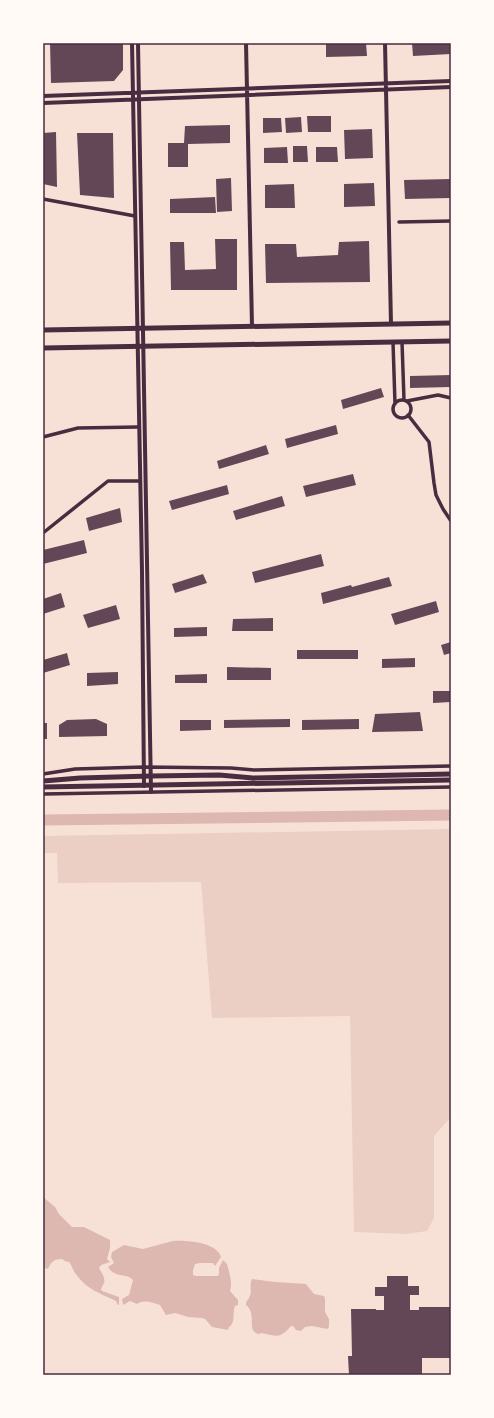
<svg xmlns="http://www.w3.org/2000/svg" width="494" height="1418" viewBox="0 0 494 1418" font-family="'PT Sans',sans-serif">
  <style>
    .green { fill: #ebcfc5 }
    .water { fill: #dcb8b0 }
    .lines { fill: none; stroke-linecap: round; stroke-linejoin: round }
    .river { stroke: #dcb8b0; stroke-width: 11 }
    .building { fill: #644757 }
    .minor { stroke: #4a2c40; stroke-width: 3.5 }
    .tertiary { stroke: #4a2c40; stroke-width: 4 }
    .secondary { stroke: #4a2c40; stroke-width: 5 }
    .neatline { fill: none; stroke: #4a2c40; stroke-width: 1.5 }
  </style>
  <rect width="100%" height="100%" fill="#f7e1d7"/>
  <!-- green -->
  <path class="green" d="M 451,829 L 451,1117 L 434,1136 L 434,1218 L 427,1231 L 407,1234 L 354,1232 L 350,1016 L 212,1018 L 201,882 L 58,883 L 57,853 L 43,853 L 43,836 Z"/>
  <!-- water -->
  <path class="water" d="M 43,1197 L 55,1207 L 59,1214 L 72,1227 L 84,1227 L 110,1240 L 110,1248 L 107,1259 L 110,1262 L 101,1265 L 99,1268 C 101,1272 106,1278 104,1283 C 103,1285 102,1287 101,1289 L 102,1291 L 119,1297 L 119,1305 L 118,1305 L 116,1301 C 100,1293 87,1290 75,1273 C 73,1270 72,1266 69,1262 L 65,1261 L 62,1259 C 54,1259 51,1262 48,1269 L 43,1267 Z
    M 173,1241 C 186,1240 217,1242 221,1257 L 215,1266 L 213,1263 L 200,1263 L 195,1264 L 193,1270 L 193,1275 L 196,1276 L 218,1276 L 219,1274 L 219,1268 L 223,1260 L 227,1264 C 229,1272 233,1283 230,1291 L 238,1300 L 238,1305 L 235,1306 C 232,1313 236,1323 229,1327 L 228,1330 L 212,1327 L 205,1319 L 202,1318 L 188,1317 L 175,1313 L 166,1315 L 160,1305 C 152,1303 145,1299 137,1304 L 130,1301 L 123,1305 L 122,1299 L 129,1295 L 133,1280 C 126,1272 115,1279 108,1267 L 114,1263 L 111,1257 L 112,1252 L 124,1245 L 143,1249 Z
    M 252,1279 L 275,1282 L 306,1284 L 314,1294 L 324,1296 L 325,1299 L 325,1312 L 329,1319 L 329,1327 L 327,1329 L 312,1326 L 305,1327 L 301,1331 L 296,1330 L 293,1326 L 291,1326 C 286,1332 280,1338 271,1335 C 265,1334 264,1332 258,1334 C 256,1333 254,1332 253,1330 C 250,1323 255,1312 246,1305 C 246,1300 248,1301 250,1296 C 252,1291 249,1285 252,1279 Z"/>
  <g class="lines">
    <!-- river -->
    <path class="river" d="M 43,820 L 451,815"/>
  </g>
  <!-- building -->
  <path class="building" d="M 50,43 L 123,43 L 123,70 L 114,81 L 51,83 Z
    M 326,43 L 366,43 L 367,56 L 326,57 Z
    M 412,43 L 451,43 L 451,54 L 413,56 Z
    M 307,116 L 331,116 L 331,132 L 308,132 Z
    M 301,117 L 302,132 L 286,133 L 285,118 Z
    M 263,118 L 281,118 L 282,132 L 263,133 Z
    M 230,125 L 230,143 L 188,144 L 188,167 L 168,167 L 168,143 L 184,143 L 185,126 Z
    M 372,129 L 373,158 L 345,159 L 344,130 Z
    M 56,132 L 57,187 L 43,184 L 43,133 Z
    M 77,133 L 113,133 L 114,198 L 80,195 Z
    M 293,146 L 307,146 L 308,162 L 293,162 Z
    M 287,147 L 288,163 L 264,163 L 264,148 Z
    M 316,147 L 337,147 L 338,162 L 316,162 Z
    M 231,178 L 232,211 L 217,212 L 216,179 Z
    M 451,179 L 451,198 L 405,199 L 404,180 Z
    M 374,183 L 375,206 L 344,207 L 344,184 Z
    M 294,184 L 295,208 L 265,208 L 265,185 Z
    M 215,197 L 216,213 L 170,213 L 170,199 Z
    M 215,239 L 237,239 L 237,290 L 171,290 L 170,242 L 184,242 L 185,270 L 216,269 Z
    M 369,241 L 370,282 L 266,283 L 265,244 L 296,244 L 297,257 L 338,255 L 339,242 Z
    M 451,375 L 451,387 L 410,388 L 410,376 Z
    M 381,388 L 384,397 L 343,409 L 341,400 Z
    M 336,425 L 338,434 L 287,448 L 285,439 Z
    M 266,445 L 269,454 L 219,469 L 217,461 Z
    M 353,474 L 356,485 L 306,497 L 303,486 Z
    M 227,485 L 229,494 L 172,510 L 169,501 Z
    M 282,496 L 285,506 L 236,520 L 233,511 Z
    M 120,508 L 122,522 L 89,531 L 86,518 Z
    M 84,540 L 87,553 L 43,564 L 43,550 Z
    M 321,554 L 324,566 L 255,583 L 252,572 Z
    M 203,574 L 207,583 L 175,593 L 172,584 Z
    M 389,577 L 392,586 L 323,604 L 321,593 L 351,585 L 352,587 Z
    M 61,593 L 65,607 L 43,614 L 43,599 Z
    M 436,601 L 439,612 L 395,625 L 391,614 Z
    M 116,605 L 120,619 L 88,628 L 83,615 Z
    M 273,618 L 273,631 L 232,631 L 233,619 Z
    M 207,627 L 207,636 L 174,637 L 174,628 Z
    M 451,642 L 451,653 L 444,655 L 441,645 Z
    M 297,650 L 358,650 L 358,659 L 297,659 Z
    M 67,653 L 70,665 L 43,673 L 43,660 Z
    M 415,658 L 415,667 L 382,668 L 382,659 Z
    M 227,667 L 271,668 L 271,680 L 227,680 Z
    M 118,672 L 118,684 L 87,686 L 87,673 Z
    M 207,674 L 207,683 L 175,683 L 175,675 Z
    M 433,691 L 451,691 L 451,702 L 433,703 Z
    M 420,712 L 423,731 L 372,732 L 375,714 Z
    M 96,719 L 107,724 L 107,736 L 59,737 L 59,725 L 67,720 Z
    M 290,719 L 290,727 L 224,728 L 224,720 Z
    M 359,719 L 359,729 L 302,730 L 302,720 Z
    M 180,720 L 211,720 L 211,730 L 180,731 Z
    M 43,723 L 47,723 L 47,739 L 43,739 Z
    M 387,1276 L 408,1276 L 408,1286 L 419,1286 L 419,1295 L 410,1295 L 410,1310 L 419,1310 L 419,1307 L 451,1307 L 451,1358 L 422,1358 L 422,1375 L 349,1375 L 348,1356 L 352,1356 L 351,1309 L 376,1309 L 376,1310 L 384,1310 L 384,1296 L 375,1296 L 375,1287 L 387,1287 Z"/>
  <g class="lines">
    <!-- minor -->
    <path class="minor" d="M 43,199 L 135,216
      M 399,222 L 451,221
      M 393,342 L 395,404
      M 402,342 L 404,400
      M393 409a9 9 0 1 1 18 0a9 9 0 1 1-18 0Z
      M 407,401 L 438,395 L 451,398
      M 408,415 L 429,442 L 434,483 L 436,495 L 443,509 L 451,521
      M 43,437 L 78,428 L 138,427
      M 43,533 L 108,481 L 140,481
      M 43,774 L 75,769 L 144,767 L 231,768 L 254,770 L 451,766
      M 43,794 L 451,787"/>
    <!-- tertiary -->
    <path class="tertiary" d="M 132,43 L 142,571 L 144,786
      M 138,43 L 151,792
      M 246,43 L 252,326
      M 385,43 L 391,324
      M 43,96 L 451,81
      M 43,103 L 451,87"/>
    <!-- secondary -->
    <path class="secondary" d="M 43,330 L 451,323
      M 43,348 L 451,341
      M 43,781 L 80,778 L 151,776 L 219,775 L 253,778 L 451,774
      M 43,787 L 451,780"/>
  </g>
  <!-- border -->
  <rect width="494" height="1418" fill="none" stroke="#fffaf5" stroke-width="88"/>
  <rect x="44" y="44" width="406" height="1330" class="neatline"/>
</svg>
